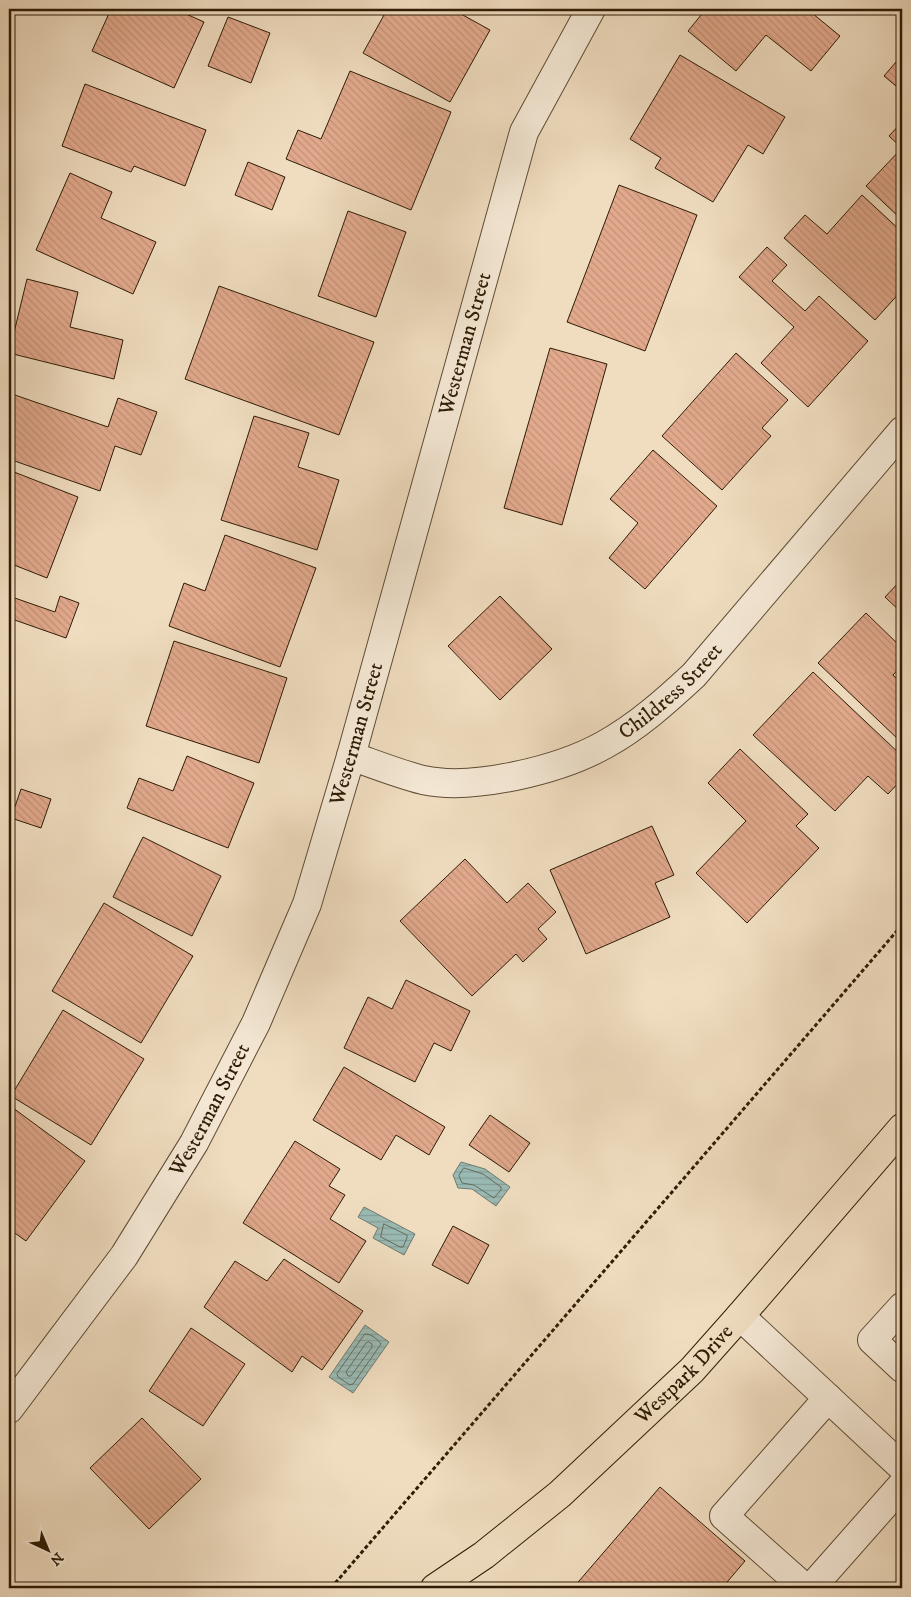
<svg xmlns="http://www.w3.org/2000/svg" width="911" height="1597" viewBox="0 0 911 1597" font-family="'IM FELL DW Pica',serif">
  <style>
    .water { fill: url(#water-rules); stroke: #6f7b6f }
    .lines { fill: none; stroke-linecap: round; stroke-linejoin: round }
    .shore { stroke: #646c5d; stroke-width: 1 }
    .building { fill: url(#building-back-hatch); stroke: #2e1c05 }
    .minor-casing { stroke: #5e4c34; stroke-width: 30 }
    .major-casing { stroke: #2e1c05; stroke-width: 30 }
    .path { stroke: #2e1c05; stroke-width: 3; stroke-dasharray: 4 2.5; stroke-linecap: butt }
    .minor { stroke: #f5e9d6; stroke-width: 28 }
    .major { stroke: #f0ddc0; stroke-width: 28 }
    .labels { text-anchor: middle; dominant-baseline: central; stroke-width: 4.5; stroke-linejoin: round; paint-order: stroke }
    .street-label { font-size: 21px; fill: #2e1c05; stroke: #f5e9d6 }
  </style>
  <defs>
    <pattern id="water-rules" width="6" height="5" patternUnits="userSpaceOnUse" patternTransform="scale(1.25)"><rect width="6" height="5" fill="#9abbb5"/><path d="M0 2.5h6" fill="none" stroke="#85a09a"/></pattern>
    <pattern id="building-back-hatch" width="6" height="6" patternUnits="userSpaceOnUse" patternTransform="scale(1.25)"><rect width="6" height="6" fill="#e2a98d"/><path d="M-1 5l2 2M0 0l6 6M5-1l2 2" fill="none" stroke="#c29178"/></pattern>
  </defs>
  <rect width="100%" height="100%" fill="#f0ddc0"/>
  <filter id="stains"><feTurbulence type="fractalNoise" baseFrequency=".004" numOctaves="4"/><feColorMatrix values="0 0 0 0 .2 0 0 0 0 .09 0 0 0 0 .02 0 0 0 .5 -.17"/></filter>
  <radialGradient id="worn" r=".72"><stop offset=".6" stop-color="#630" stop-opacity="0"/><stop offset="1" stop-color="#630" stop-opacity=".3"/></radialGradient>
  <!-- water -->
  <path class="water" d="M 461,1162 L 485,1169 L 510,1187 L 496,1206 L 472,1189 L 458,1188 L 453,1175 Z
    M 364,1207 L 415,1234 L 404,1255 L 373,1238 L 378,1228 L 358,1217 Z
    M 365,1325 L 389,1342 L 353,1393 L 329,1377 Z"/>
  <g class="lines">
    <!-- shore -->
    <path class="shore" d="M 464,1168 L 483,1174 L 501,1187 L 501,1190 L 494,1198 L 474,1185 L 462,1183 L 459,1176 Z
      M 384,1224 L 407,1235 L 407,1238 L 403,1247 L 400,1247 L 381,1237 Z
      M 365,1334 C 370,1333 379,1340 381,1344 L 353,1384 L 350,1385 L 338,1377 L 337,1374 Z
      M 369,1342 L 372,1344 L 372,1347 L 351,1376 L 348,1376 L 346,1372 L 366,1343 Z"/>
  </g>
  <!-- building -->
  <path class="building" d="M 111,9 L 175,9 L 204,22 L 174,88 L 92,51 Z
    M 373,9 L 452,9 L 490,30 L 450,102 L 363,53 L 384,15 Z
    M 706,9 L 807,9 L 840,36 L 811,71 L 766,35 L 736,71 L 688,31 Z
    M 228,17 L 270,33 L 251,83 L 208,66 Z
    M 680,55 L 785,117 L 763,154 L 748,145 L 713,202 L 655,168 L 661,158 L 630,139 Z
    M 902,55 L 902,91 L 884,76 Z
    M 350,71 L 451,112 L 411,210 L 286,159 L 298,130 L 321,139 Z
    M 85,84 L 206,130 L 185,186 L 134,166 L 131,172 L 62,146 Z
    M 902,122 L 902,220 L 866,186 L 902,148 L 889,136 Z
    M 248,162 L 285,177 L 272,210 L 235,195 Z
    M 70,173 L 112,192 L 101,218 L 156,242 L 133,294 L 36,250 Z
    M 619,185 L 697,215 L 645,351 L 567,322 Z
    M 862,195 L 902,232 L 902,290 L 875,320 L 784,238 L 805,215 L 827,234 Z
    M 348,211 L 406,232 L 376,317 L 318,296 Z
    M 767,247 L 787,265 L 772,281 L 805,311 L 819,296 L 868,341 L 808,407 L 761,363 L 794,327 L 739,277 Z
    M 27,279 L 78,292 L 70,327 L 123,340 L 114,379 L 9,353 Z
    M 219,286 L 374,342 L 339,435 L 185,379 Z
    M 550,348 L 607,364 L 562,525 L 504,508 Z
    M 736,353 L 788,400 L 762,428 L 771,436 L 722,490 L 662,436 Z
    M 9,393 L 108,427 L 118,398 L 157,412 L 141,455 L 115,446 L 100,491 L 9,459 Z
    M 254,416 L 309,433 L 298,467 L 339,480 L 317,550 L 221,520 Z
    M 653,450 L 717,506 L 645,589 L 609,558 L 638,523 L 610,499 Z
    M 9,470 L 78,497 L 47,578 L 9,563 Z
    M 225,535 L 316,568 L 280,667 L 169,626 L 184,583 L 205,591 Z
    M 902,579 L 902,613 L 885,597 Z
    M 9,596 L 55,612 L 60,596 L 79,603 L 66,638 L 9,618 Z
    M 500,596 L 552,649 L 500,700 L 448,646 Z
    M 866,613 L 902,648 L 902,665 L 893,675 L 902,684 L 902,738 L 900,741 L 818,663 Z
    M 174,641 L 287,678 L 259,763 L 146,726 Z
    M 813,672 L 902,756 L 902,779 L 888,794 L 868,776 L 835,811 L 753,735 Z
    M 740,749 L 808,814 L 796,826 L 819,848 L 747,923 L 696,873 L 746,821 L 708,783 Z
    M 187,756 L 254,783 L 228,848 L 127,808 L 139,778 L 173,791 Z
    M 21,789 L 51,799 L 41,828 L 11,818 Z
    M 652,826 L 674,875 L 655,883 L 670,917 L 586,954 L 550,870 Z
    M 143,837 L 221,876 L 192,936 L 113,897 Z
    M 465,859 L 507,903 L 528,883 L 556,912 L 538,929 L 547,939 L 523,962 L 516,954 L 472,996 L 400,921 Z
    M 104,903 L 193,956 L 141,1043 L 52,991 Z
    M 406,980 L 470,1011 L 451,1051 L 434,1043 L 415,1082 L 344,1048 L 368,997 L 392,1009 Z
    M 63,1010 L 144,1059 L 91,1145 L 11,1096 Z
    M 344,1067 L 445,1127 L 429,1155 L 396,1135 L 381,1160 L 313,1120 Z
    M 9,1105 L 85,1161 L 26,1241 L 9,1229 Z
    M 490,1115 L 530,1143 L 509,1172 L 469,1145 Z
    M 295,1141 L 340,1169 L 329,1186 L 345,1195 L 330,1219 L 366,1241 L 339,1283 L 243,1223 Z
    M 453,1226 L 489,1245 L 468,1284 L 432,1265 Z
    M 284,1259 L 363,1311 L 322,1370 L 302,1356 L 292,1372 L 204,1307 L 235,1261 L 267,1281 Z
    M 191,1328 L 245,1364 L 203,1426 L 149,1391 Z
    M 142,1418 L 201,1479 L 149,1529 L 90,1468 Z
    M 660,1487 L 745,1561 L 722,1588 L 573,1588 Z"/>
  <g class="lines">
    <defs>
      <g id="minor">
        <path id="s1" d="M 351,756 C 374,764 399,774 423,780 C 473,791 559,770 604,745 C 637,727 666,701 694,675 L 902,431"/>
        <path d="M 902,1307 L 872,1340 L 902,1368"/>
        <path d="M 740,1316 L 902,1467"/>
        <path id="s2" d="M 9,1409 L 124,1256 L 194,1143 L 256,1023 L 307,904 L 351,756 L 524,132 L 591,9"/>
        <path d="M 805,1588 L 724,1516 L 828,1398"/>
        <path d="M 811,1588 L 902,1485"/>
      </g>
      <g id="major">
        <path id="s3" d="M 435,1588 L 484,1555 L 560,1494 L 692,1370 L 740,1316 L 902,1128"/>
      </g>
    </defs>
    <!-- minor casing -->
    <use href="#minor" class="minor-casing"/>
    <!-- major casing -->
    <use href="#major" class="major-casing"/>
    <!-- path -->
    <path class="path" d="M 331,1588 L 902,925"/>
    <!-- minor -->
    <use href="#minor" class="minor"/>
    <!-- major -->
    <use href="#major" class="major"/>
  </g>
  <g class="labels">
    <!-- street labels -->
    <g class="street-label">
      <text stroke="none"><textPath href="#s2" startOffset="1171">Westerman Street</textPath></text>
      <text stroke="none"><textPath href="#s1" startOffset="349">Childress Street</textPath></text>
      <text stroke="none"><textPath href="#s2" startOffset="766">Westerman Street</textPath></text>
      <text stroke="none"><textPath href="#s2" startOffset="361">Westerman Street</textPath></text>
      <text stroke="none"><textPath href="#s3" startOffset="329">Westpark Drive</textPath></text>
    </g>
  </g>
  <!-- margin -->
  <rect width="911" height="1597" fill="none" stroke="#f0ddc0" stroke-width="30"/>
  <rect x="10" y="10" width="891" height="1577" fill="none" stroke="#2e1c05" stroke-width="2.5"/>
  <rect x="15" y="15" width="881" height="1567" fill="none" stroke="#2e1c05"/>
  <!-- north arrow -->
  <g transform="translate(48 1550) rotate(136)" stroke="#f5e9d6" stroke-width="4" paint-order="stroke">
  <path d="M0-4L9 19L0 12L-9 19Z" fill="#2e1c05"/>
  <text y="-8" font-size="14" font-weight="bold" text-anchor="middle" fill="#2e1c05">N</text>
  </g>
  <rect width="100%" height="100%" filter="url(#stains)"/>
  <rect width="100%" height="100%" fill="url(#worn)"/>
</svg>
